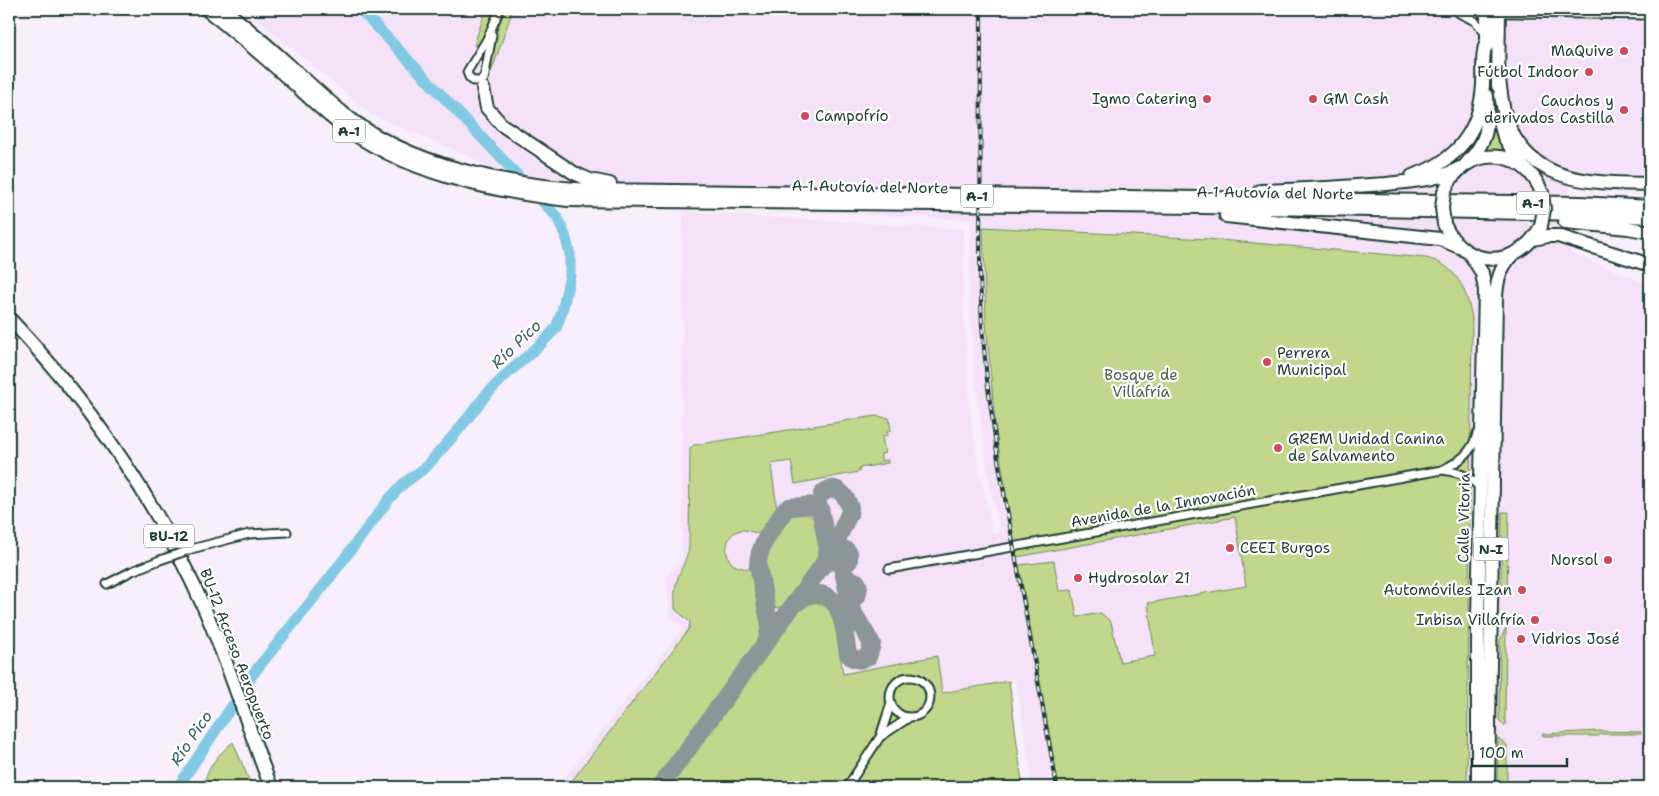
<svg xmlns="http://www.w3.org/2000/svg" width="1659" height="796" viewBox="0 0 1659 796" font-family="'Shantell Sans',sans-serif">
  <style>
    .built { fill: #f5e2f9 }
    .green { fill: #c0d78c; stroke: #708a60 }
    .lines { fill: none; stroke-linecap: round; stroke-linejoin: round }
    .river { stroke: #82cae3; stroke-width: 11 }
    .taxiway { stroke: #8c9698; stroke-width: 18 }
    .street-casing { stroke: #1f3d34; stroke-width: 11 }
    .highway-casing { stroke: #1f3d34; stroke-width: 16 }
    .street { stroke: #fff; stroke-width: 7 }
    .highway { stroke: #fff; stroke-width: 12 }
    .rail-casing { stroke: #1f3d34; stroke-width: 4 }
    .rail { stroke: #fff; stroke-width: 2; stroke-dasharray: 5.5; stroke-linecap: butt }
    .street-bridge-casing { stroke: #1f3d34; stroke-width: 11; stroke-linecap: butt }
    .highway-bridge-casing { stroke: #1f3d34; stroke-width: 16; stroke-linecap: butt }
    .street-bridge { stroke: #fff; stroke-width: 7 }
    .highway-bridge { stroke: #fff; stroke-width: 12 }
    .poi-dot { fill: #d1495b; stroke: #fff; stroke-width: 2 }
    .labels { text-anchor: middle; dominant-baseline: central; stroke-width: 4.5; stroke-linejoin: round; paint-order: stroke }
    .shield { fill: #fff; stroke: #627771; stroke-width: 1 }
    .shield-label { font-size: 14px; font-weight: bold; fill: #1f3d34 }
    .poi-label { font-size: 15px; fill: #1f3d34; stroke: #fff; text-anchor: end }
    .street-label { font-size: 15px; fill: #1f3d34; stroke: #fff }
    .park-label { font-size: 15px; fill: #47644a; stroke: #fff }
    .water-label { font-size: 16px; font-style: italic; fill: #386060; stroke: #fff }
  </style>
  <rect width="100%" height="100%" fill="#f9eefb"/>
  <filter id="ink" filterUnits="userSpaceOnUse"><feTurbulence type="fractalNoise" baseFrequency=".02" numOctaves="2"/><feDisplacementMap in="SourceGraphic" scale="10" xChannelSelector="R" yChannelSelector="G"/><feConvolveMatrix kernelMatrix="1 2 1 2 8 2 1 2 1" color-interpolation-filters="sRGB"/></filter>
  <g filter="url(#ink)">
    <!-- built -->
    <path class="built" d="M 245,9 L 1650,9 L 1650,175 L 1570,173 L 1571,253 L 1650,285 L 1650,787 L 1031,787 L 1031,772 L 1016,680 L 942,693 L 937,656 L 770,787 L 557,787 L 684,626 L 670,619 L 667,576 L 682,556 L 683,212 L 964,229 L 963,303 L 969,402 L 975,449 L 993,534 L 1000,533 L 988,473 L 975,378 L 970,290 L 971,220 L 687,206 L 569,208 L 464,154 L 371,114 Z"/>
    <!-- green -->
    <path class="green" d="M 486,9 L 496,9 L 491,24 L 480,44 L 474,45 Z
      M 504,9 L 513,9 L 491,73 L 492,48 Z
      M 1491,78 L 1496,120 L 1508,153 L 1492,150 L 1484,153 C 1495,130 1492,103 1491,78 Z
      M 983,227 L 1208,239 L 1426,258 C 1457,265 1466,289 1472,318 L 1467,787 L 1059,787 L 1019,565 L 1054,561 L 1059,591 L 1072,590 L 1077,617 L 1101,613 L 1111,622 L 1120,662 L 1155,656 L 1148,603 L 1246,586 L 1235,517 L 1017,557 L 996,433 L 986,323 Z
      M 876,416 L 889,418 L 891,430 L 887,432 L 888,435 L 882,436 L 885,453 L 881,454 L 881,461 L 888,460 L 888,463 L 860,468 L 859,472 L 795,484 L 791,461 L 771,464 L 777,510 L 770,522 L 761,533 C 754,534 748,529 741,530 C 725,533 722,556 734,565 C 739,568 744,568 750,569 L 753,573 L 764,629 L 761,637 L 651,787 L 567,787 L 689,629 L 690,622 L 675,609 C 675,600 674,589 677,581 C 680,569 687,560 689,547 L 690,448 L 694,445 Z
      M 1502,512 L 1509,512 L 1507,590 L 1501,582 Z
      M 807,513 L 815,519 L 820,547 L 816,561 L 782,606 L 778,608 L 773,607 L 771,604 L 764,563 L 764,555 L 766,549 L 788,516 Z
      M 814,602 C 819,603 824,605 828,609 C 836,618 841,660 843,674 L 937,656 L 942,693 L 1009,681 L 1022,782 L 1020,787 L 672,787 L 673,783 L 801,608 L 807,604 Z
      M 1506,628 L 1505,720 L 1507,723 L 1504,726 L 1499,720 L 1500,640 Z
      M 1600,731 L 1641,732 L 1641,734 L 1601,734 L 1599,736 L 1543,736 L 1542,734 Z
      M 1498,738 L 1507,745 L 1507,787 L 1502,787 L 1497,783 Z
      M 233,742 L 252,787 L 203,787 C 207,768 218,754 233,742 Z"/>
    <g class="lines">
      <!-- river -->
      <path class="river" d="M 243,691 L 253,674 L 325,584 L 390,498 L 403,484 L 426,467 L 456,433 L 485,396 L 509,372 L 541,344 L 556,328 L 562,312 L 570,275 L 570,254 L 565,235 L 557,217 L 360,9
        M 178,787 L 232,706"/>
      <!-- taxiway -->
      <path class="taxiway" d="M 828,559 C 834,552 841,544 849,553 L 849,561 L 842,567 L 849,598 L 857,596 L 859,587 L 857,582 L 850,579
        M 797,603 C 803,597 810,593 819,594 C 845,597 844,634 848,654 C 854,661 860,661 868,657 L 872,644 L 852,610 L 842,566 C 836,559 831,560 823,565
        M 767,640 L 770,626 L 758,566 C 758,544 774,527 785,510 L 789,507 L 817,505 L 820,508 L 828,550 L 826,561
        M 660,787 L 830,555 L 849,514 L 850,508 C 846,495 835,481 822,494"/>
      <defs>
        <path id="street" d="M 1457,12 L 1650,15
          M 1459,13 L 1475,21 L 1486,34
          M 485,76 L 480,81 L 473,81 L 469,77 L 467,72 L 487,39 L 500,9
          M 484,79 L 492,35
          M 1443,470 C 1455,472 1466,474 1476,484
          M 195,548 L 249,534 L 287,532
          M 889,569 L 1442,470 C 1459,462 1472,453 1477,434
          M 107,584 L 132,571 L 160,560
          M890 697a20 20 0 1 1 40 0a20 20 0 1 1-40 0Z
          M 880,737 L 910,717
          M 847,787 L 880,737 L 891,703"/>
        <path id="highway" d="M 206,9 C 238,34 269,61 299,88 C 312,100 325,113 339,123 C 402,172 490,191 568,200 L 1202,207 L 1589,214 L 1650,217
          M 223,9 C 266,41 303,80 344,114 C 410,167 513,187 596,190 L 1580,203 L 1650,207
          M 1487,9 L 1487,46
          M 1499,79 C 1501,94 1502,110 1508,124 C 1532,185 1595,183 1650,184
          M 1498,86 L 1499,9
          M 483,88 L 487,108 L 502,125 L 574,173 L 590,180 L 610,184
          M 1499,119 L 1504,137 L 1522,165
          M 1466,164 C 1489,140 1488,128 1487,96
          M 1412,176 C 1456,162 1480,132 1483,85 C 1484,70 1481,54 1487,40
          M 1260,191 C 1302,190 1344,187 1386,184 C 1411,181 1437,181 1460,168
          M 1444,192 C 1464,144 1524,145 1542,193
          M 1226,216 L 1440,239 L 1459,247
          M 1565,222 L 1628,228 L 1650,232
          M 1444,224 C 1464,270 1518,270 1541,226
          M 1533,239 L 1548,236 L 1558,236 L 1650,265
          M 1470,254 L 1482,273 L 1485,290 L 1478,618 L 1478,787
          M 9,318 C 90,404 157,501 205,610 C 230,667 248,728 271,787
          M 1488,787 L 1496,297 C 1497,280 1500,268 1512,255"/>
      </defs>
      <!-- street casing -->
      <use href="#street" class="street-casing"/>
      <!-- highway casing -->
      <use href="#highway" class="highway-casing"/>
      <!-- street -->
      <use href="#street" class="street"/>
      <!-- highway -->
      <use href="#highway" class="highway"/>
      <defs>
        <path id="rail" d="M 981,9 L 980,275 L 982,326 L 987,380 L 998,460 L 1057,787"/>
      </defs>
      <!-- rail casing -->
      <use href="#rail" class="rail-casing"/>
      <!-- rail -->
      <use href="#rail" class="rail"/>
      <defs>
        <path id="street-bridge" d="M 160,560 L 195,548"/>
        <path id="highway-bridge" d="M 1444,192 L 1442,208 L 1444,224
          M 1541,226 L 1544,209 L 1542,193"/>
      </defs>
      <!-- street-bridge casing -->
      <use href="#street-bridge" class="street-bridge-casing"/>
      <!-- highway-bridge casing -->
      <use href="#highway-bridge" class="highway-bridge-casing"/>
      <!-- street-bridge -->
      <use href="#street-bridge" class="street-bridge"/>
      <!-- highway-bridge -->
      <use href="#highway-bridge" class="highway-bridge"/>
    </g>
  </g>
  <!-- markers -->
  <g class="poi-dot">
    <circle cx="1624" cy="51" r="5"/>
    <circle cx="1589" cy="72" r="5"/>
    <circle cx="1207" cy="99" r="5"/>
    <circle cx="1313" cy="99" r="5"/>
    <circle cx="1624" cy="110" r="5"/>
    <circle cx="805" cy="116" r="5"/>
    <circle cx="1267" cy="362" r="5"/>
    <circle cx="1278" cy="448" r="5"/>
    <circle cx="1230" cy="548" r="5"/>
    <circle cx="1608" cy="560" r="5"/>
    <circle cx="1078" cy="578" r="5"/>
    <circle cx="1522" cy="590" r="5"/>
    <circle cx="1535" cy="620" r="5"/>
    <circle cx="1521" cy="639" r="5"/>
  </g>
  <g class="labels">
    <!-- shield labels -->
    <g class="shield">
      <rect x="333" y="119.5" width="32" height="23" rx="4"/>
      <rect x="961" y="184.5" width="32" height="23" rx="4"/>
      <rect x="1517" y="191.5" width="32" height="23" rx="4"/>
      <rect x="144" y="524.5" width="50" height="23" rx="4"/>
      <rect x="1473.5" y="537.5" width="35" height="23" rx="4"/>
    </g>
    <g class="shield-label">
      <text x="349" y="131">A-1</text>
      <text x="977" y="196">A-1</text>
      <text x="1533" y="203">A-1</text>
      <text x="169" y="536">BU-12</text>
      <text x="1491" y="549">N-I</text>
    </g>
    <!-- poi labels -->
    <g class="poi-label">
      <text x="1614" y="51">MaQuive</text>
      <text x="1579" y="72">Fútbol Indoor</text>
      <text x="1197" y="99">Igmo Catering</text>
      <text x="1323" y="99" text-anchor="start">GM Cash</text>
      <text x="1614" y="101">Cauchos y<tspan x="1614" dy="17">derivados Castilla</tspan></text>
      <text x="815" y="116" text-anchor="start">Campofrío</text>
      <text x="1277" y="353" text-anchor="start">Perrera<tspan x="1277" dy="17">Municipal</tspan></text>
      <text x="1288" y="439" text-anchor="start">GREM Unidad Canina<tspan x="1288" dy="17">de Salvamento</tspan></text>
      <text x="1240" y="548" text-anchor="start">CEEI Burgos</text>
      <text x="1598" y="560">Norsol</text>
      <text x="1088" y="578" text-anchor="start">Hydrosolar 21</text>
      <text x="1512" y="590">Automóviles Izan</text>
      <text x="1525" y="620">Inbisa Villafría</text>
      <text x="1531" y="639" text-anchor="start">Vidrios José</text>
    </g>
    <!-- street labels -->
    <g class="street-label">
      <text transform="translate(870 187) rotate(1)">A-1 Autovía del Norte</text>
      <text transform="translate(1275 193) rotate(1)">A-1 Autovía del Norte</text>
      <text transform="translate(1163 506) rotate(-10)">Avenida de la Innovación</text>
      <text transform="translate(1464 518) rotate(-89)">Calle Vitoria</text>
      <text transform="translate(237 654) rotate(69)">BU-12 Acceso Aeropuerto</text>
    </g>
    <!-- park labels -->
    <g class="park-label">
      <text x="1141" y="375">Bosque de<tspan x="1141" dy="17">Villafría</tspan></text>
    </g>
    <!-- water labels -->
    <g class="water-label">
      <text transform="translate(516 344) rotate(-44)">Río Pico</text>
      <text transform="translate(191 738) rotate(-56)">Río Pico</text>
    </g>
  </g>
  <!-- margin -->
  <rect width="1659" height="796" fill="none" stroke="#fff" stroke-width="30"/>
  <rect x="15" y="15" width="1629" height="766" fill="none" stroke="#1f3d34" stroke-width="2" filter="url(#ink)"/>
  <!-- scale -->
  <path d="M1472 758v8h95v-8" fill="none" stroke="#1f3d34" stroke-width="2.5"/>
  <text x="1479" y="758" font-size="15" fill="#1f3d34" stroke="#ffffff" stroke-width="4" paint-order="stroke">100 m</text>
</svg>
